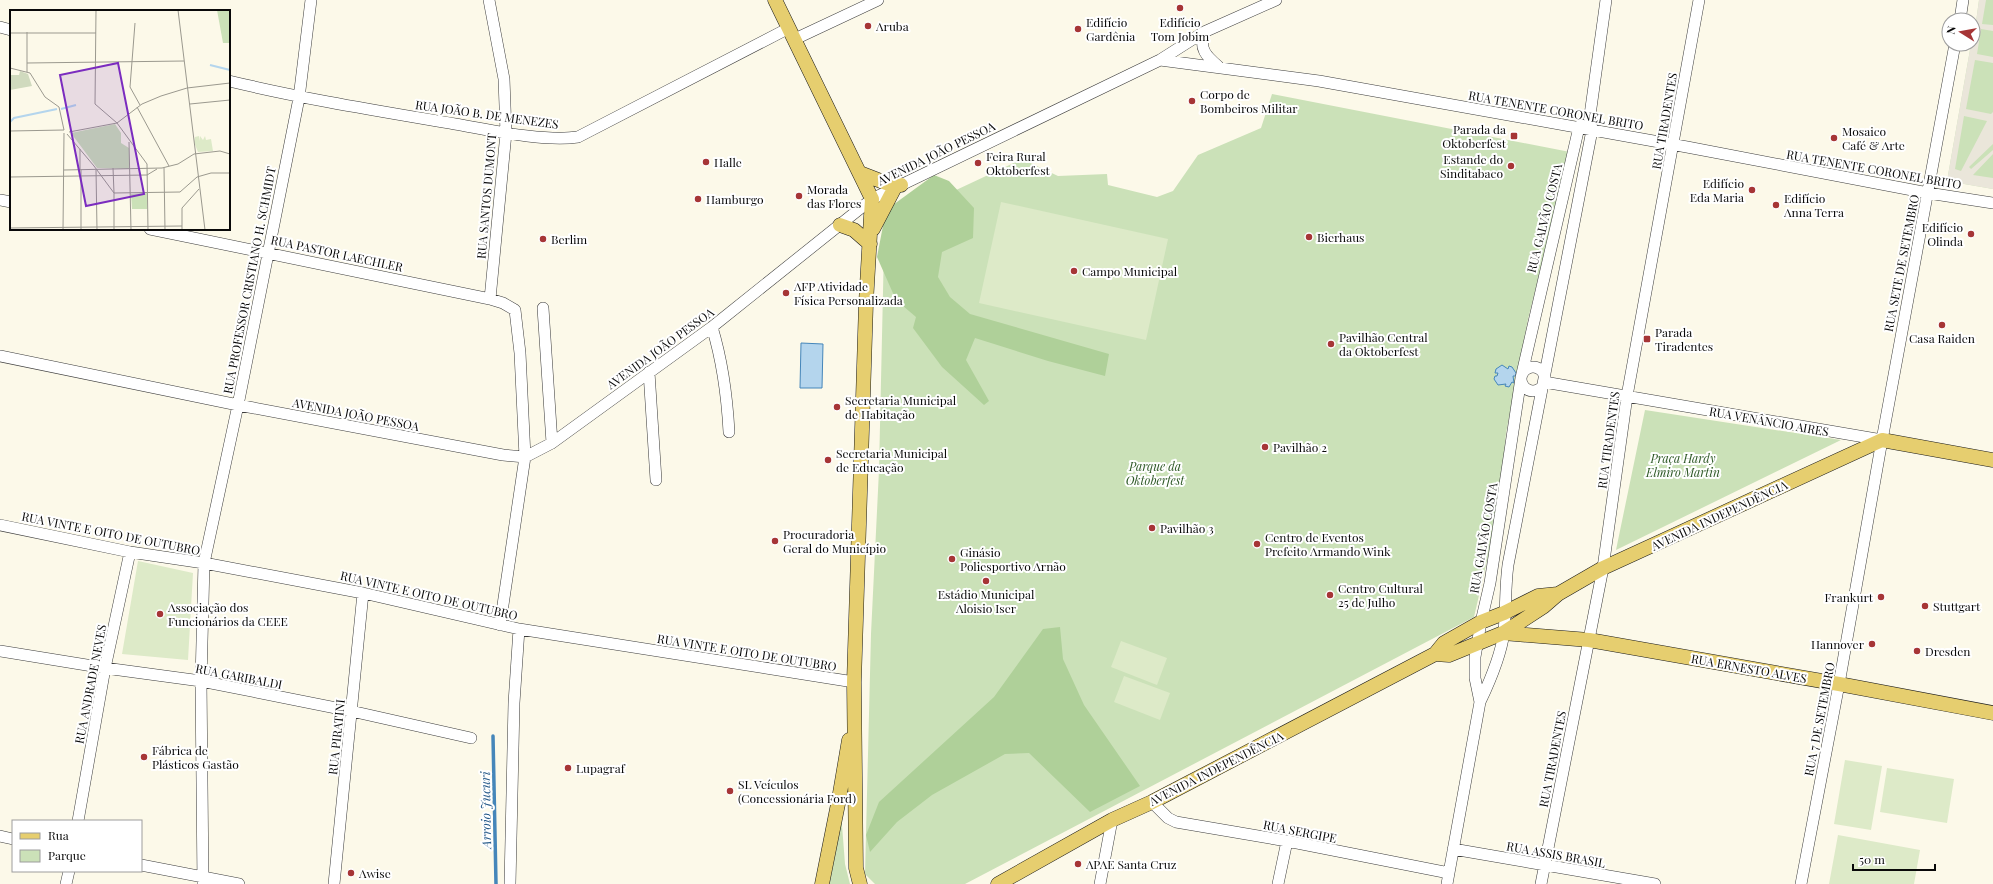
<svg xmlns="http://www.w3.org/2000/svg" width="1993" height="884" viewBox="0 0 1993 884" font-family="'Playfair Display',serif">
  <style>
    .green { fill: #cbe1b8 }
    .forest { fill: #afd099 }
    .pitch { fill: #ddeac8 }
    .plaza { fill: #eae6da; fill-rule: evenodd }
    .water { fill: #b4d5ed; stroke: #4586ba }
    .lines { fill: none; stroke-linecap: round; stroke-linejoin: round }
    .stream { stroke: #4586ba; stroke-width: 3.5 }
    .minor-casing { stroke: #3c3c3c; stroke-width: 12 }
    .major-casing { stroke: #1a1a1a; stroke-width: 15 }
    .minor { stroke: #fff; stroke-width: 11 }
    .major { stroke: #e6ce6f; stroke-width: 14 }
    .poi-dot { fill: #a63536; stroke: #fff; stroke-width: 1.5 }
    .labels { text-anchor: middle; dominant-baseline: central; stroke-width: 4; stroke-linejoin: round; paint-order: stroke }
    .poi-label { font-size: 12px; fill: #090909; stroke: #fff; text-anchor: start }
    .street-label { font-size: 12px; fill: #090909; stroke: #fff }
    .park-label { font-size: 12px; font-style: italic; fill: #2c5724; stroke: #fff }
    .water-label { font-size: 13px; font-style: italic; fill: #255989; stroke: #fff }
    .inset-river { fill: none; stroke: #b4d5ed; stroke-width: 2 }
    .inset-road { fill: none; stroke: #9b998f; stroke-width: 1 }
    .view { fill: #7b2cbf; fill-opacity: 0.15; stroke: #7b2cbf; stroke-width: 2 }
    .inset-edge { fill: none; stroke: #090909; stroke-width: 2 }
  </style>
  <rect width="100%" height="100%" fill="#fcf9e9"/>
  <!-- green -->
  <path class="green" d="M 1979,0 L 1993,0 L 1993,189 L 1947,181 L 1971,44 L 1973,44 Z
    M 1272,94 L 1570,152 L 1528,319 L 1506,433 L 1498,513 L 1474,617 L 965,884 L 875,884 L 865,874 L 871,634 L 879,470 L 884,247 L 954,191 L 1022,159 L 1058,176 L 1107,174 L 1108,185 L 1157,197 L 1173,191 L 1198,155 L 1261,128 Z
    M 1645,410 L 1841,440 L 1616,550 Z
    M 841,812 L 845,864 L 850,884 L 827,884 Z"/>
  <!-- forest -->
  <path class="forest" d="M 934,175 L 949,181 L 974,208 L 973,238 L 942,252 L 938,277 L 950,297 L 970,314 L 1109,354 L 1105,376 L 1048,361 L 975,338 L 966,360 L 989,401 L 984,405 L 942,367 L 913,328 L 916,317 L 896,300 L 877,257 L 886,210 Z
    M 1060,627 L 1063,659 L 1084,705 L 1140,786 L 1090,812 L 1029,753 L 1005,754 L 932,795 L 897,822 L 870,852 L 866,835 L 879,802 L 994,697 L 1043,629 Z"/>
  <!-- pitch -->
  <path class="pitch" d="M 1001,202 L 1168,239 L 1146,340 L 979,303 Z
    M 138,561 L 193,573 L 188,660 L 122,654 Z
    M 1121,641 L 1167,658 L 1157,685 L 1111,667 Z
    M 1124,676 L 1170,693 L 1160,720 L 1114,702 Z
    M 1845,760 L 1882,766 L 1871,830 L 1834,824 Z
    M 1887,768 L 1954,779 L 1947,823 L 1880,812 Z
    M 1838,835 L 1920,850 L 1914,884 L 1829,884 Z"/>
  <!-- plaza -->
  <path class="plaza" d="M 1979,0 L 1986,0 L 1982,24 L 1993,25 L 1993,31 L 1981,29 L 1977,54 L 1993,57 L 1993,63 L 1975,60 L 1966,109 L 1991,114 L 1993,112 L 1993,144 L 1969,167 L 1971,169 L 1993,150 L 1993,154 L 1973,175 L 1993,178 L 1993,189 L 1947,181 L 1971,44 L 1973,44 ZM 1964,116 L 1987,121 L 1961,171 L 1955,169 Z"/>
  <!-- water -->
  <path class="water" d="M 801,343 L 823,344 L 822,388 L 800,388 Z
    M 1502,365 L 1508,369 L 1509,366 L 1512,367 L 1516,373 L 1516,376 L 1513,376 L 1514,383 L 1512,382 L 1509,387 L 1505,386 L 1506,384 L 1498,385 L 1494,379 L 1495,376 L 1497,376 L 1498,373 L 1495,373 L 1496,369 Z"/>
  <g class="lines">
    <!-- stream -->
    <path class="stream" d="M 493,736 L 496,884"/>
    <defs>
      <path id="minor" d="M 489,0 L 504,79 L 506,133 L 490,299
        M 1960,20 L 1963,0
        M 0,27 L 11,30
        M 1204,32 C 1199,49 1206,56 1218,66
        M 795,39 L 878,0
        M 1160,60 L 1319,81 L 1687,147 L 1928,193 L 1993,203
        M 229,81 C 304,99 379,111 455,124 C 490,130 544,142 578,137 L 789,28
        M 0,200 L 11,202
        M 150,229 L 490,299 L 503,303 L 515,310 L 520,353 L 525,457 L 500,625
        M 543,308 L 552,443
        M 712,327 C 723,363 727,395 729,432
        M 0,356 L 238,405 L 503,455 L 525,457 L 552,443 L 712,327 L 872,199 L 1160,60 L 1204,32 L 1276,0
        M1521 379a12 12 0 1 1 24 0a12 12 0 1 1-24 0Z
        M 649,372 L 656,480
        M 1544,382 L 1882,440
        M 0,525 L 130,552 L 204,563 L 363,593 L 519,629 L 854,682
        M 0,651 L 105,668 L 201,681 L 351,711 L 471,738
        M 1480,702 L 1475,678 L 1475,657 L 1481,622 L 1490,583 L 1521,378 L 1579,127 L 1583,123
        M 1152,802 L 1168,818 L 1176,822 L 1287,841 L 1449,873
        M 78,821 L 105,668 L 130,552
        M 0,836 L 13,839
        M 1453,849 L 1655,884
        M 141,865 L 239,884
        M 66,884 L 69,871
        M 203,884 L 201,681 L 204,563 L 238,405 L 299,98 L 311,0
        M 334,884 L 363,593
        M 510,884 L 514,703 L 519,629
        M 1100,884 L 1112,820
        M 1278,884 L 1287,841
        M 1447,884 L 1480,702 C 1490,681 1501,656 1504,632 C 1506,610 1505,587 1508,565 L 1592,130 L 1590,115 L 1606,0
        M 1541,884 L 1603,568 L 1627,396 L 1699,0
        M 1801,884 L 1839,684 L 1882,440 L 1955,44"/>
      <path id="major" d="M 775,0 L 872,199 L 866,303 L 854,682 L 856,868 L 860,884
        M 860,173 L 886,183 L 901,185
        M 840,225 L 854,230 L 870,244
        M 873,229 L 895,187
        M 1503,633 L 1589,640 L 1839,684 L 1993,713
        M 1435,654 L 1449,655 L 1503,633 L 1543,607 L 1558,594 L 1603,568 L 1882,440 L 1993,460
        M 822,884 L 839,799 L 849,740
        M 998,884 L 1112,820 L 1152,802 L 1435,654 L 1444,643 L 1481,622 L 1504,613 L 1538,596 L 1558,594"/>
    </defs>
    <!-- minor casing -->
    <use href="#minor" class="minor-casing"/>
    <!-- major casing -->
    <use href="#major" class="major-casing"/>
    <!-- minor -->
    <use href="#minor" class="minor"/>
    <!-- major -->
    <use href="#major" class="major"/>
  </g>
  <!-- markers -->
  <g class="poi-dot">
    <circle cx="1180" cy="8" r="4"/>
    <circle cx="868" cy="26" r="4"/>
    <circle cx="1078" cy="29" r="4"/>
    <circle cx="1192" cy="101" r="4"/>
    <rect x="1510" y="132" width="8" height="8" rx="2"/>
    <circle cx="1834" cy="138" r="4"/>
    <circle cx="706" cy="162" r="4"/>
    <circle cx="978" cy="163" r="4"/>
    <circle cx="1511" cy="166" r="4"/>
    <circle cx="1752" cy="190" r="4"/>
    <circle cx="799" cy="196" r="4"/>
    <circle cx="698" cy="199" r="4"/>
    <circle cx="1776" cy="205" r="4"/>
    <circle cx="1971" cy="234" r="4"/>
    <circle cx="1309" cy="237" r="4"/>
    <circle cx="543" cy="239" r="4"/>
    <circle cx="1074" cy="271" r="4"/>
    <circle cx="786" cy="293" r="4"/>
    <circle cx="1942" cy="325" r="4"/>
    <rect x="1643" y="335" width="8" height="8" rx="2"/>
    <circle cx="1331" cy="344" r="4"/>
    <circle cx="837" cy="407" r="4"/>
    <circle cx="1265" cy="447" r="4"/>
    <circle cx="828" cy="460" r="4"/>
    <circle cx="1152" cy="528" r="4"/>
    <circle cx="775" cy="541" r="4"/>
    <circle cx="1257" cy="544" r="4"/>
    <circle cx="952" cy="559" r="4"/>
    <circle cx="986" cy="581" r="4"/>
    <circle cx="1330" cy="595" r="4"/>
    <circle cx="1881" cy="597" r="4"/>
    <circle cx="1925" cy="606" r="4"/>
    <circle cx="160" cy="614" r="4"/>
    <circle cx="1872" cy="644" r="4"/>
    <circle cx="1917" cy="651" r="4"/>
    <circle cx="144" cy="757" r="4"/>
    <circle cx="568" cy="768" r="4"/>
    <circle cx="730" cy="791" r="4"/>
    <circle cx="1078" cy="864" r="4"/>
    <circle cx="351" cy="873" r="4"/>
  </g>
  <g class="labels">
    <!-- poi labels -->
    <g class="poi-label">
      <text x="1086" y="22">Edifício<tspan x="1086" dy="14">Gardênia</tspan></text>
      <text x="1180" y="22" text-anchor="middle">Edifício<tspan x="1180" dy="14">Tom Jobim</tspan></text>
      <text x="876" y="26">Aruba</text>
      <text x="1200" y="94">Corpo de<tspan x="1200" dy="14">Bombeiros Militar</tspan></text>
      <text x="1506" y="129" text-anchor="end">Parada da<tspan x="1506" dy="14">Oktoberfest</tspan></text>
      <text x="1842" y="131">Mosaico<tspan x="1842" dy="14">Café &amp; Arte</tspan></text>
      <text x="986" y="156">Feira Rural<tspan x="986" dy="14">Oktoberfest</tspan></text>
      <text x="1503" y="159" text-anchor="end">Estande do<tspan x="1503" dy="14">Sinditabaco</tspan></text>
      <text x="714" y="162">Halle</text>
      <text x="1744" y="183" text-anchor="end">Edifício<tspan x="1744" dy="14">Eda Maria</tspan></text>
      <text x="807" y="189">Morada<tspan x="807" dy="14">das Flores</tspan></text>
      <text x="1784" y="198">Edifício<tspan x="1784" dy="14">Anna Terra</tspan></text>
      <text x="706" y="199">Hamburgo</text>
      <text x="1963" y="227" text-anchor="end">Edifício<tspan x="1963" dy="14">Olinda</tspan></text>
      <text x="1317" y="237">Bierhaus</text>
      <text x="551" y="239">Berlim</text>
      <text x="1082" y="271">Campo Municipal</text>
      <text x="794" y="286">AFP Atividade<tspan x="794" dy="14">Física Personalizada</tspan></text>
      <text x="1655" y="332">Parada<tspan x="1655" dy="14">Tiradentes</tspan></text>
      <text x="1339" y="337">Pavilhão Central<tspan x="1339" dy="14">da Oktoberfest</tspan></text>
      <text x="1942" y="338" text-anchor="middle">Casa Raiden</text>
      <text x="845" y="400">Secretaria Municipal<tspan x="845" dy="14">de Habitação</tspan></text>
      <text x="1273" y="447">Pavilhão 2</text>
      <text x="836" y="453">Secretaria Municipal<tspan x="836" dy="14">de Educação</tspan></text>
      <text x="1160" y="528">Pavilhão 3</text>
      <text x="783" y="534">Procuradoria<tspan x="783" dy="14">Geral do Município</tspan></text>
      <text x="1265" y="537">Centro de Eventos<tspan x="1265" dy="14">Prefeito Armando Wink</tspan></text>
      <text x="960" y="552">Ginásio<tspan x="960" dy="14">Poliesportivo Arnão</tspan></text>
      <text x="1338" y="588">Centro Cultural<tspan x="1338" dy="14">25 de Julho</tspan></text>
      <text x="986" y="594" text-anchor="middle">Estádio Municipal<tspan x="986" dy="14">Aloisio Iser</tspan></text>
      <text x="1873" y="597" text-anchor="end">Frankurt</text>
      <text x="1933" y="606">Stuttgart</text>
      <text x="168" y="607">Associação dos<tspan x="168" dy="14">Funcionários da CEEE</tspan></text>
      <text x="1864" y="644" text-anchor="end">Hannover</text>
      <text x="1925" y="651">Dresden</text>
      <text x="152" y="750">Fábrica de<tspan x="152" dy="14">Plásticos Gastão</tspan></text>
      <text x="576" y="768">Lupagraf</text>
      <text x="738" y="784">SL Veículos<tspan x="738" dy="14">(Concessionária Ford)</tspan></text>
      <text x="1086" y="864">APAE Santa Cruz</text>
      <text x="359" y="873">Awise</text>
    </g>
    <!-- street labels -->
    <g class="street-label">
      <text transform="translate(1556 110) rotate(10)">RUA TENENTE CORONEL BRITO</text>
      <text transform="translate(487 114) rotate(8)">RUA JOÃO B. DE MENEZES</text>
      <text transform="translate(1664 121) rotate(-80)">RUA TIRADENTES</text>
      <text transform="translate(936 153) rotate(-26)">AVENIDA JOÃO PESSOA</text>
      <text transform="translate(1874 169) rotate(10)">RUA TENENTE CORONEL BRITO</text>
      <text transform="translate(486 196) rotate(-85)">RUA SANTOS DUMONT</text>
      <text transform="translate(1544 218) rotate(-76)">RUA GALVÃO COSTA</text>
      <text transform="translate(337 253) rotate(12)">RUA PASTOR LAECHLER</text>
      <text transform="translate(1901 263) rotate(-79)">RUA SETE DE SETEMBRO</text>
      <text transform="translate(249 280) rotate(-79)">RUA PROFESSOR CRISTIANO H. SCHMIDT</text>
      <text transform="translate(660 348) rotate(-36)">AVENIDA JOÃO PESSOA</text>
      <text transform="translate(356 414) rotate(11)">AVENIDA JOÃO PESSOA</text>
      <text transform="translate(1769 421) rotate(10)">RUA VENÂNCIO AIRES</text>
      <text transform="translate(1608 440) rotate(-82)">RUA TIRADENTES</text>
      <text transform="translate(1719 515) rotate(-25)">AVENIDA INDEPENDÊNCIA</text>
      <text transform="translate(111 533) rotate(11)">RUA VINTE E OITO DE OUTUBRO</text>
      <text transform="translate(1483 538) rotate(-80)">RUA GALVÃO COSTA</text>
      <text transform="translate(429 595) rotate(13)">RUA VINTE E OITO DE OUTUBRO</text>
      <text transform="translate(747 652) rotate(9)">RUA VINTE E OITO DE OUTUBRO</text>
      <text transform="translate(1749 668) rotate(10)">RUA ERNESTO ALVES</text>
      <text transform="translate(239 676) rotate(11)">RUA GARIBALDI</text>
      <text transform="translate(90 684) rotate(-79)">RUA ANDRADE NEVES</text>
      <text transform="translate(1819 719) rotate(-79)">RUA 7 DE SETEMBRO</text>
      <text transform="translate(336 737) rotate(-84)">RUA PIRATINI</text>
      <text transform="translate(1552 759) rotate(-79)">RUA TIRADENTES</text>
      <text transform="translate(1216 768) rotate(-27)">AVENIDA INDEPENDÊNCIA</text>
      <text transform="translate(1300 831) rotate(11)">RUA SERGIPE</text>
      <text transform="translate(1556 854) rotate(10)">RUA ASSIS BRASIL</text>
    </g>
    <!-- park labels -->
    <g class="park-label">
      <text x="1683" y="458">Praça Hardy<tspan x="1683" dy="14">Elmiro Martin</tspan></text>
      <text x="1155" y="466">Parque da<tspan x="1155" dy="14">Oktoberfest</tspan></text>
    </g>
    <!-- water labels -->
    <g class="water-label">
      <text transform="translate(485 810) rotate(-91)">Arroio Jucuri</text>
    </g>
  </g>
  <!-- overview -->
  <g transform="translate(10 10)">
    <rect width="220" height="220" fill="#fcf9e9"/>
    <path d="M 207,0 L 220,0 L 220,33 L 213,33 ZM 105,114 L 111,123 L 111,133 L 119,138 L 119,159 L 87,158 L 61,123 ZM 137,183 L 137,199 L 122,199 L 121,184 Z" fill="#cbe1b8"/>
    <path d="M 10,61 L 18,64 L 22,76 L 0,80 L 0,65 L 9,65 Z" fill="#d0dabe"/>
    <path d="M 189,126 L 190,131 L 190,126 L 193,130 L 195,126 L 196,130 L 201,129 L 203,141 L 188,142 L 184,132 L 185,127 Z" fill="#ddeac8"/>
    <path class="inset-river" d="M 200,55 L 220,60M 51,99 L 66,95M 0,112 L 4,108 L 47,99"/>
    <path class="inset-road" d="M 86,0 L 85,94 L 107,113 L 137,154 L 138,220M 168,0 L 195,220M 125,13 L 120,77 L 130,95M 17,22 L 17,62M 0,23 L 86,23M 17,53 L 174,51M 0,58 L 20,63 L 35,87 L 49,97 L 54,120M 180,94 L 220,90M 127,97 L 159,156M 0,121 L 54,120M 59,122 L 107,113 L 132,94 L 151,86 L 177,78 L 220,73M 57,124 L 84,156M 119,132 L 121,220M 84,156 L 104,183 L 104,220M 103,158 L 104,183 L 170,182 L 187,167 L 201,163 L 220,163M 154,158 L 155,220M 54,160 L 152,158 L 168,154 L 184,144 L 210,141 L 220,144M 70,160 L 70,139M 86,160 L 87,220M 0,167 L 137,165 L 147,159M 0,218 L 172,216M 53,220 L 54,123M 71,220 L 71,160M 172,220 L 172,198 L 189,179"/>
    <path class="view" d="M 108,53 L 134,184 L 76,196 L 50,65 Z"/>
    <rect width="220" height="220" class="inset-edge"/>
  </g>
  <!-- legend -->
  <rect x="12" y="820" width="130" height="52" fill="#ffffff" stroke="#9d9d9d"/>
  <rect x="20" y="833" width="20" height="6" fill="#e6ce6f" stroke="#9d9d9d"/>
  <text x="48" y="840" font-size="12" fill="#090909">Rua</text>
  <rect x="20" y="850" width="20" height="12" fill="#cbe1b8" stroke="#9d9d9d"/>
  <text x="48" y="860" font-size="12" fill="#090909">Parque</text>
  <!-- north arrow -->
  <g transform="translate(1961 32) rotate(281)"><circle r="19" fill="#ffffff" stroke="#9d9d9d"/>
  <path d="M0-3L7 15L0 10L-7 15Z" fill="#a63536"/>
  <text y="-6" font-size="11" font-weight="bold" text-anchor="middle" fill="#090909">N</text>
  </g>
  <!-- scale -->
  <path d="M1853 864v6h82v-6" fill="none" stroke="#090909" stroke-width="2"/>
  <text x="1859" y="864" font-size="12" fill="#090909" stroke="#ffffff" stroke-width="3" paint-order="stroke">50 m</text>
</svg>
